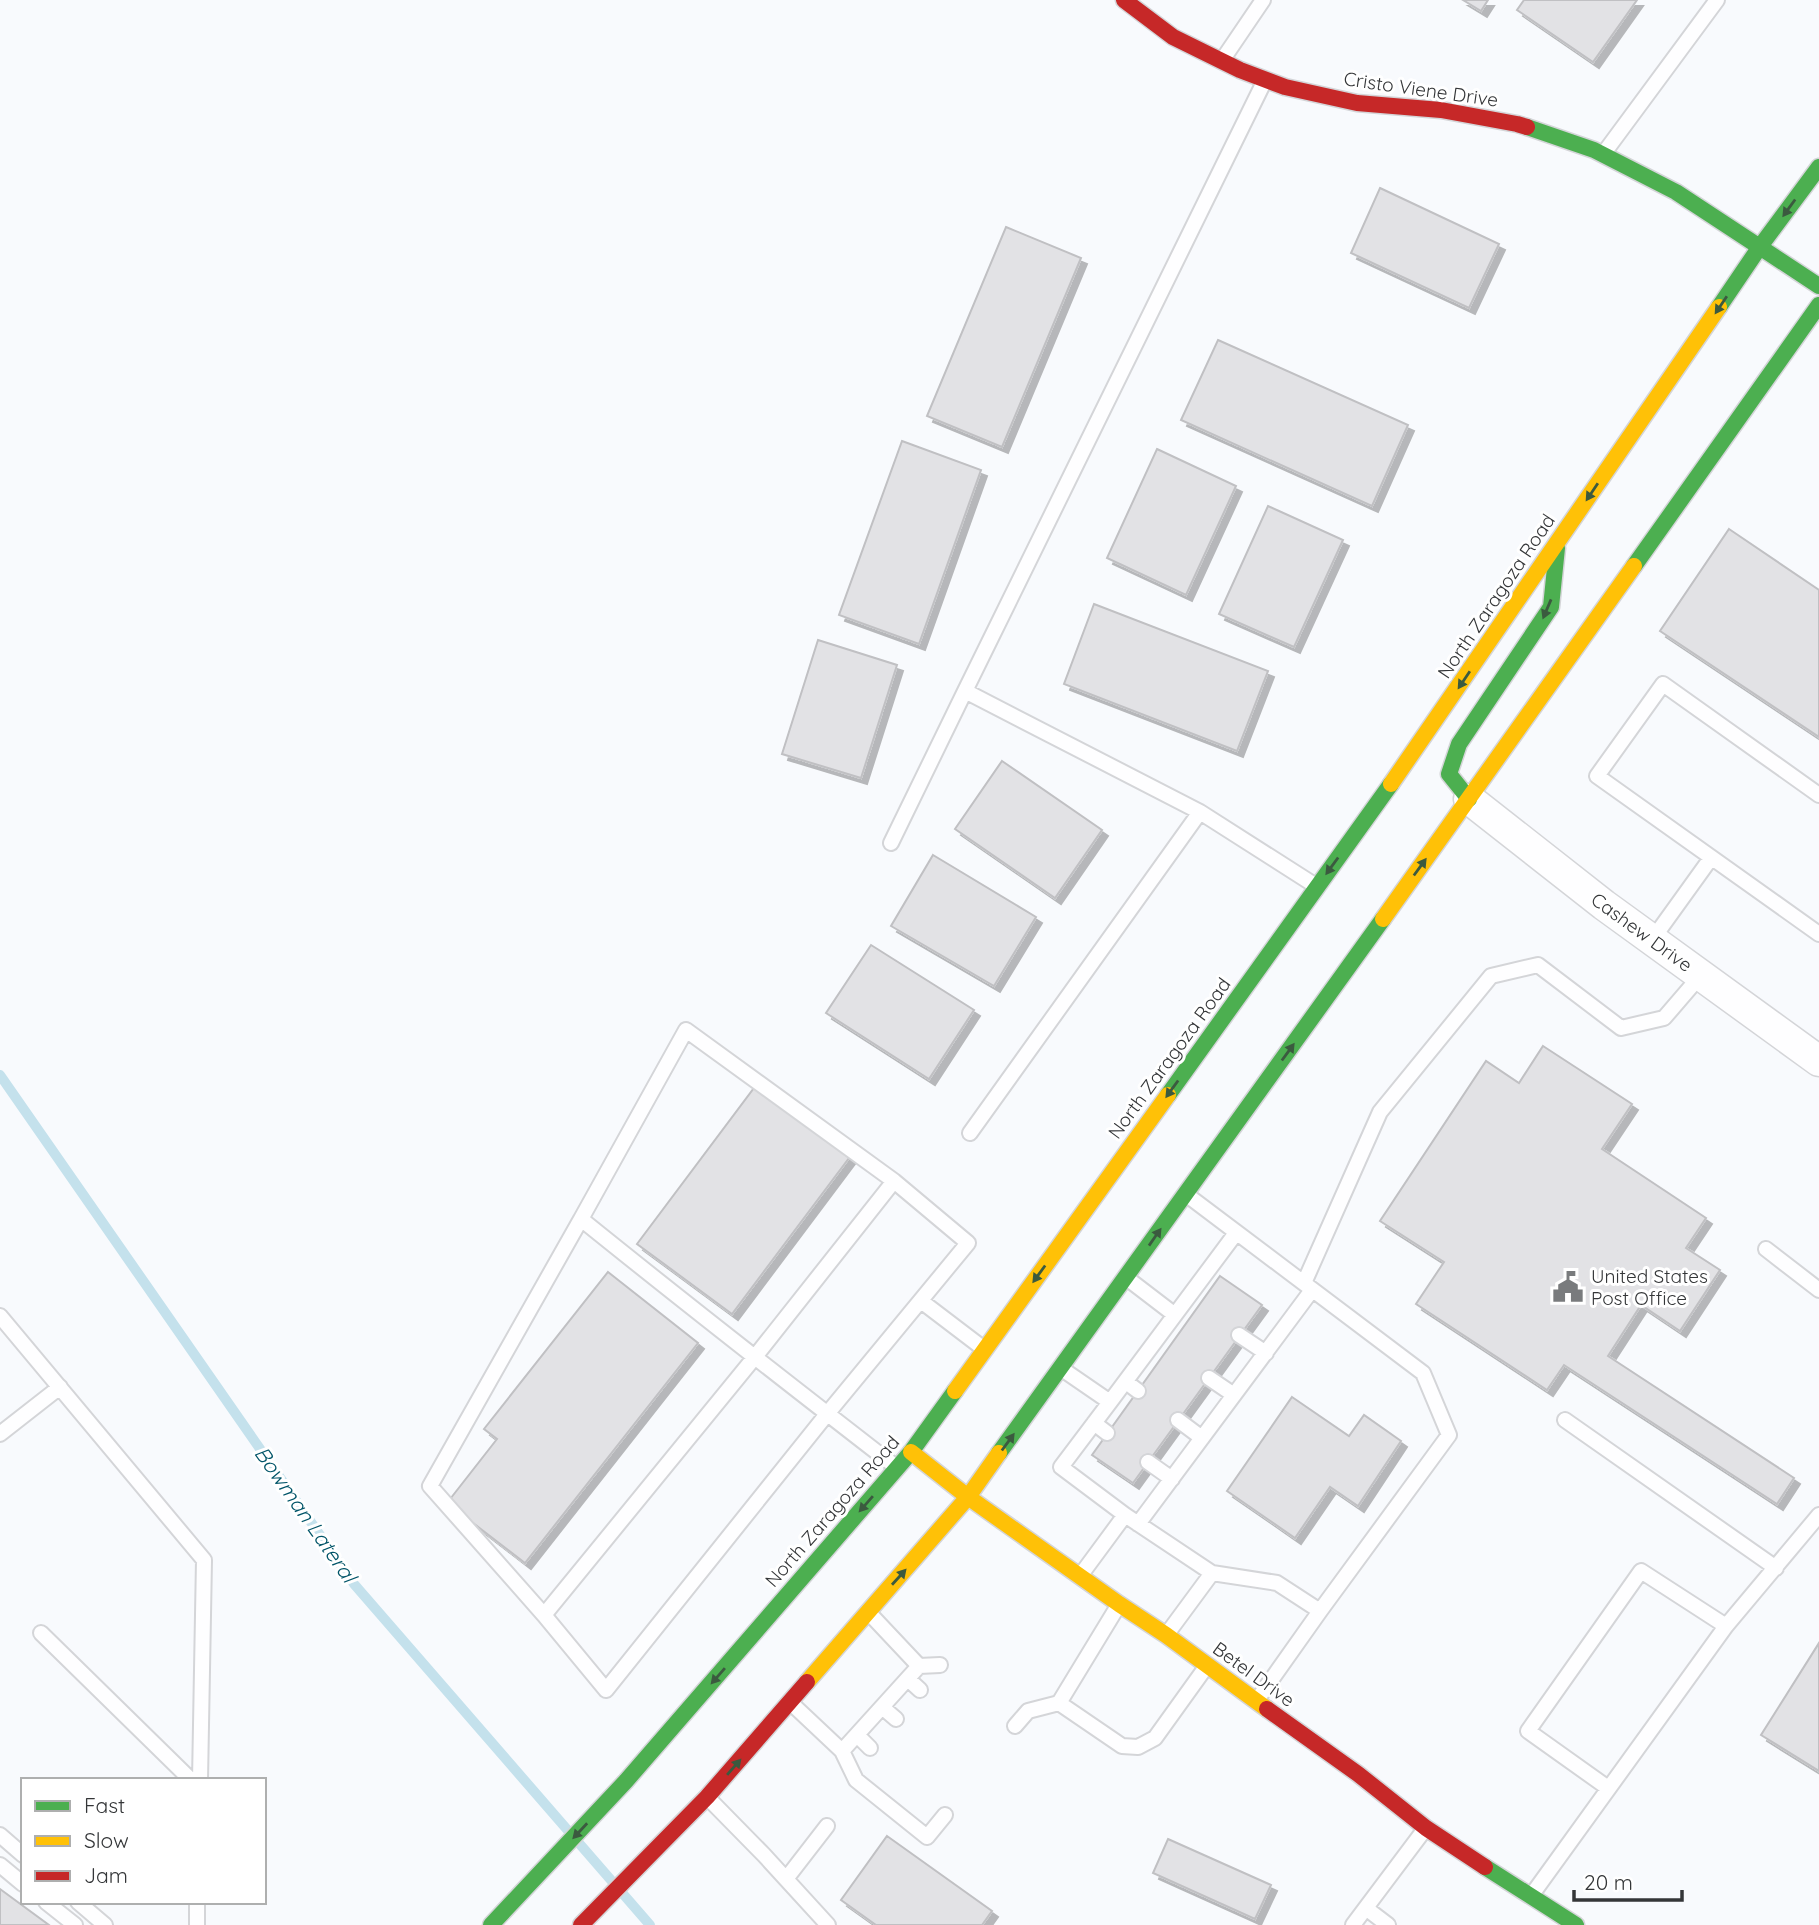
<svg xmlns="http://www.w3.org/2000/svg" width="1819" height="1925" viewBox="0 0 1819 1925" font-family="Quicksand,sans-serif">
  <style>
    .lines { fill: none; stroke-linecap: round; stroke-linejoin: round }
    .stream { stroke: #c4e1ec; stroke-width: 10 }
    .building { fill: #e2e2e5; stroke: #c0c0c3; stroke-width: 2; filter: url(#shadow) }
    .lane-casing { stroke: #d4d5d8; stroke-width: 18 }
    .street-casing { stroke: #d4d5d8; stroke-width: 33 }
    .fast-casing { stroke: #d4d5d8; stroke-width: 19 }
    .slow-casing { stroke: #d4d5d8; stroke-width: 19 }
    .jam-casing { stroke: #d4d5d8; stroke-width: 19 }
    .lane { stroke: #fefeff; stroke-width: 14 }
    .street { stroke: #fefeff; stroke-width: 30 }
    .fast { stroke: #4caf50; stroke-width: 16 }
    .slow { stroke: #ffc107; stroke-width: 16 }
    .jam { stroke: #c62828; stroke-width: 16 }
    .oneway { fill: #3b5a3f }
    .labels { text-anchor: middle; dominant-baseline: central; stroke-width: 6; stroke-linejoin: round; paint-order: stroke }
    .street-label { font-size: 19px; fill: #343638; stroke: #fff }
    .poi-label { font-size: 19px; fill: #343638; stroke: #fff; text-anchor: start }
    .water-label { font-size: 21px; font-style: italic; fill: #005468; stroke: #fff }
  </style>
  <defs>
    <filter id="shadow"><feDropShadow dx="6" dy="6" stdDeviation="0" flood-color="#0004"/></filter>
  </defs>
  <rect width="100%" height="100%" fill="#f8fafd"/>
  <g class="lines">
    <!-- stream -->
    <path class="stream" d="M 0,1075 L 354,1584 L 650,1925"/>
  </g>
  <!-- building -->
  <path class="building" d="M 1463,0 L 1488,0 L 1481,11 Z
    M 1524,0 L 1637,0 L 1593,62 L 1517,10 Z
    M 1380,188 L 1499,244 L 1469,308 L 1351,253 Z
    M 1006,227 L 1081,258 L 1002,447 L 927,416 Z
    M 1218,340 L 1408,425 L 1372,506 L 1181,420 Z
    M 902,441 L 981,470 L 919,644 L 839,615 Z
    M 1157,449 L 1236,486 L 1186,595 L 1107,558 Z
    M 1268,506 L 1343,540 L 1294,647 L 1219,614 Z
    M 1729,529 L 1819,590 L 1819,737 L 1660,631 Z
    M 1094,604 L 1268,671 L 1237,751 L 1064,684 Z
    M 818,640 L 897,665 L 861,778 L 782,754 Z
    M 1002,761 L 1102,830 L 1055,898 L 955,829 Z
    M 933,855 L 1036,917 L 994,986 L 891,926 Z
    M 871,945 L 974,1010 L 929,1079 L 826,1013 Z
    M 1543,1046 L 1632,1104 L 1602,1149 L 1706,1218 L 1686,1248 L 1720,1270 L 1680,1331 L 1641,1305 L 1608,1356 L 1794,1478 L 1777,1504 L 1564,1365 L 1547,1390 L 1416,1304 L 1444,1262 L 1380,1221 L 1486,1061 L 1519,1083 Z
    M 757,1084 L 852,1154 L 732,1314 L 637,1244 Z
    M 608,1272 L 698,1343 L 525,1563 L 447,1503 L 497,1439 L 484,1429 Z
    M 1220,1276 L 1262,1305 L 1133,1483 L 1092,1455 Z
    M 1292,1397 L 1349,1436 L 1364,1415 L 1401,1441 L 1358,1506 L 1330,1487 L 1295,1538 L 1227,1491 Z
    M 1819,1643 L 1819,1771 L 1761,1735 Z
    M 887,1836 L 992,1911 L 982,1925 L 876,1925 L 841,1900 Z
    M 1168,1839 L 1271,1885 L 1255,1919 L 1153,1873 Z
    M 0,1889 L 49,1925 L 0,1925 Z"/>
  <g class="lines">
    <defs>
      <path id="lane" d="M 1223,59 L 1263,0
        M 1265,80 L 965,691 L 1200,812 L 1316,886
        M 1604,153 L 1717,0
        M 1819,795 L 1663,684 L 1597,776 L 1819,934
        M 891,843 L 965,691
        M 1652,940 L 1711,858
        M 970,1133 L 1200,812
        M 1187,1195 L 1423,1373 L 1449,1435 L 1320,1611 L 1257,1700
        M 581,1219 L 686,1030 L 894,1181
        M 1766,1249 L 1819,1290
        M 1128,1279 L 1175,1315
        M 1304,1283 L 1380,1112 L 1491,976 L 1538,965 L 1621,1028 L 1664,1018 L 1701,975
        M 921,1301 L 984,1349
        M 0,1316 L 204,1560 L 200,1780
        M 1239,1335 L 1266,1353
        M 1062,1369 L 1110,1402 L 1236,1233
        M 1209,1378 L 1234,1395
        M 1126,1382 L 1138,1391
        M 1110,1402 L 1061,1467 L 1125,1515
        M 1178,1420 L 1202,1438
        M 1565,1420 L 1776,1568
        M 1094,1423 L 1107,1433
        M 0,1434 L 60,1387
        M 1148,1462 L 1172,1479
        M 1138,1524 L 1312,1290
        M 1080,1576 L 1125,1515 L 1212,1573 L 1277,1583 L 1320,1611
        M 1118,1606 L 1059,1703 L 1122,1746 L 1138,1747 L 1155,1738 L 1206,1667
        M 544,1615 L 754,1358 L 894,1181 L 968,1243 L 827,1414 L 606,1690 L 544,1615 L 430,1486 L 581,1219 C 685,1303 790,1385 896,1467
        M 41,1633 L 191,1780
        M 1167,1634 L 1212,1573
        M 919,1666 L 940,1665
        M 908,1679 L 920,1690
        M 791,1703 L 842,1751 L 919,1666 L 870,1614
        M 882,1707 L 896,1719
        M 1015,1726 L 1028,1711 L 1059,1703
        M 857,1735 L 870,1748
        M 842,1751 L 856,1780 L 927,1837 L 945,1815
        M 1608,1788 L 1528,1731 L 1641,1571 L 1726,1626
        M 708,1798 L 764,1855 L 828,1925
        M 0,1835 L 23,1855
        M 0,1865 L 23,1884
        M 786,1879 L 827,1826
        M 1531,1896 L 1726,1626 L 1819,1515
        M 46,1902 L 75,1925
        M 78,1902 L 105,1925
        M 1367,1909 L 1388,1925
        M 197,1925 L 197,1902
        M 1353,1925 L 1425,1829"/>
      <path id="street" d="M 1469,799 L 1604,905 L 1819,1061"/>
      <path id="fast" d="M 1527,127 L 1594,150 L 1676,192 L 1819,286
        M 1719,307 L 1759,248 L 1819,167
        M 1634,566 L 1819,305
        M 1469,799 L 1449,774 L 1459,744 L 1551,607 L 1557,548
        M 1168,1095 L 1391,784
        M 999,1453 L 1383,919
        M 1485,1867 L 1576,1925
        M 491,1925 L 626,1781 L 911,1452 L 955,1391"/>
      <path id="slow" d="M 1391,784 L 1719,307
        M 1383,919 L 1634,566
        M 955,1391 L 1168,1095
        M 911,1452 L 968,1497 L 1119,1604 L 1166,1635 L 1267,1709
        M 807,1682 L 968,1497 L 999,1453"/>
      <path id="jam" d="M 1124,0 L 1173,37 L 1240,70 L 1285,87 L 1357,103 L 1441,110 L 1517,124 L 1527,127
        M 1267,1709 L 1358,1774 L 1426,1828 L 1485,1867
        M 581,1925 L 707,1797 L 807,1682"/>
    </defs>
    <!-- lane casing -->
    <use href="#lane" class="lane-casing"/>
    <!-- street casing -->
    <use href="#street" class="street-casing"/>
    <!-- fast casing -->
    <use href="#fast" class="fast-casing"/>
    <!-- slow casing -->
    <use href="#slow" class="slow-casing"/>
    <!-- jam casing -->
    <use href="#jam" class="jam-casing"/>
    <!-- lane -->
    <use href="#lane" class="lane"/>
    <!-- street -->
    <use href="#street" class="street"/>
    <!-- fast -->
    <use href="#fast" class="fast"/>
    <!-- slow -->
    <use href="#slow" class="slow"/>
    <!-- jam -->
    <use href="#jam" class="jam"/>
  </g>
  <!-- one-way arrows -->
  <defs><path id="oneway-solid" d="M-6-.8H1V-3.2L6.5 0L1 3.2V.8H-6Z" transform="scale(1.75)"/></defs>
  <g class="oneway">
    <use href="#oneway-solid" transform="translate(1789 208) rotate(126)"/>
    <use href="#oneway-solid" transform="translate(1721 305) rotate(124)"/>
    <use href="#oneway-solid" transform="translate(1592 492) rotate(124)"/>
    <use href="#oneway-solid" transform="translate(1547 609) rotate(113)"/>
    <use href="#oneway-solid" transform="translate(1464 680) rotate(124)"/>
    <use href="#oneway-solid" transform="translate(1332 866) rotate(126)"/>
    <use href="#oneway-solid" transform="translate(1420 867) rotate(-54)"/>
    <use href="#oneway-solid" transform="translate(1288 1052) rotate(-54)"/>
    <use href="#oneway-solid" transform="translate(1172 1089) rotate(126)"/>
    <use href="#oneway-solid" transform="translate(1155 1237) rotate(-55)"/>
    <use href="#oneway-solid" transform="translate(1039 1274) rotate(126)"/>
    <use href="#oneway-solid" transform="translate(1008 1442) rotate(-54)"/>
    <use href="#oneway-solid" transform="translate(866 1504) rotate(131)"/>
    <use href="#oneway-solid" transform="translate(899 1577) rotate(-48)"/>
    <use href="#oneway-solid" transform="translate(718 1676) rotate(131)"/>
    <use href="#oneway-solid" transform="translate(734 1767) rotate(-49)"/>
    <use href="#oneway-solid" transform="translate(580 1831) rotate(133)"/>
  </g>
  <!-- icons -->
  <defs>
    <symbol id="civic-bare" viewBox="-9 -9 18 18"><path d="M-.6-6.5H3V-4.5H.6V-3L4-1V1h2V6H-6V1h2V-1L-.6-3ZM-1.2 2.5V6h2.4V2.5Z" fill="#797b7d" stroke="#fff" stroke-width="2.5" paint-order="stroke"/></symbol>
  </defs>
  <g fill-rule="evenodd">
    <use href="#civic-bare" x="1546" y="1265" width="44" height="44"/>
  </g>
  <g class="labels">
    <!-- street labels -->
    <g class="street-label">
      <text transform="translate(1421 89) rotate(8)">Cristo Viene Drive</text>
      <text transform="translate(1496 596) rotate(-56)">North Zaragoza Road</text>
      <text transform="translate(1642 932) rotate(36)">Cashew Drive</text>
      <text transform="translate(1169 1058) rotate(-54)">North Zaragoza Road</text>
      <text transform="translate(832 1511) rotate(-49)">North Zaragoza Road</text>
      <text transform="translate(1254 1674) rotate(36)">Betel Drive</text>
    </g>
    <!-- poi labels -->
    <g class="poi-label">
      <text x="1591" y="1276">United States<tspan x="1591" dy="22">Post Office</tspan></text>
    </g>
    <!-- water labels -->
    <g class="water-label">
      <text transform="translate(306 1514) rotate(55)">Bowman Lateral</text>
    </g>
  </g>
  <!-- legend -->
  <rect x="21" y="1778" width="245" height="126" fill="#ffffff" stroke="#aeafaf" stroke-width="2"/>
  <rect x="35" y="1801" width="35" height="10" fill="#4caf50" stroke="#aeafaf" stroke-width="2"/>
  <text x="84" y="1813" font-size="21" fill="#343638">Fast</text>
  <rect x="35" y="1836" width="35" height="10" fill="#ffc107" stroke="#aeafaf" stroke-width="2"/>
  <text x="84" y="1848" font-size="21" fill="#343638">Slow</text>
  <rect x="35" y="1871" width="35" height="10" fill="#c62828" stroke="#aeafaf" stroke-width="2"/>
  <text x="84" y="1883" font-size="21" fill="#343638">Jam</text>
  <!-- scale -->
  <path d="M1574 1890v10h108v-10" fill="none" stroke="#343638" stroke-width="3.5"/>
  <text x="1584" y="1890" font-size="21" fill="#343638" stroke="#ffffff" stroke-width="5" paint-order="stroke">20 m</text>
</svg>
